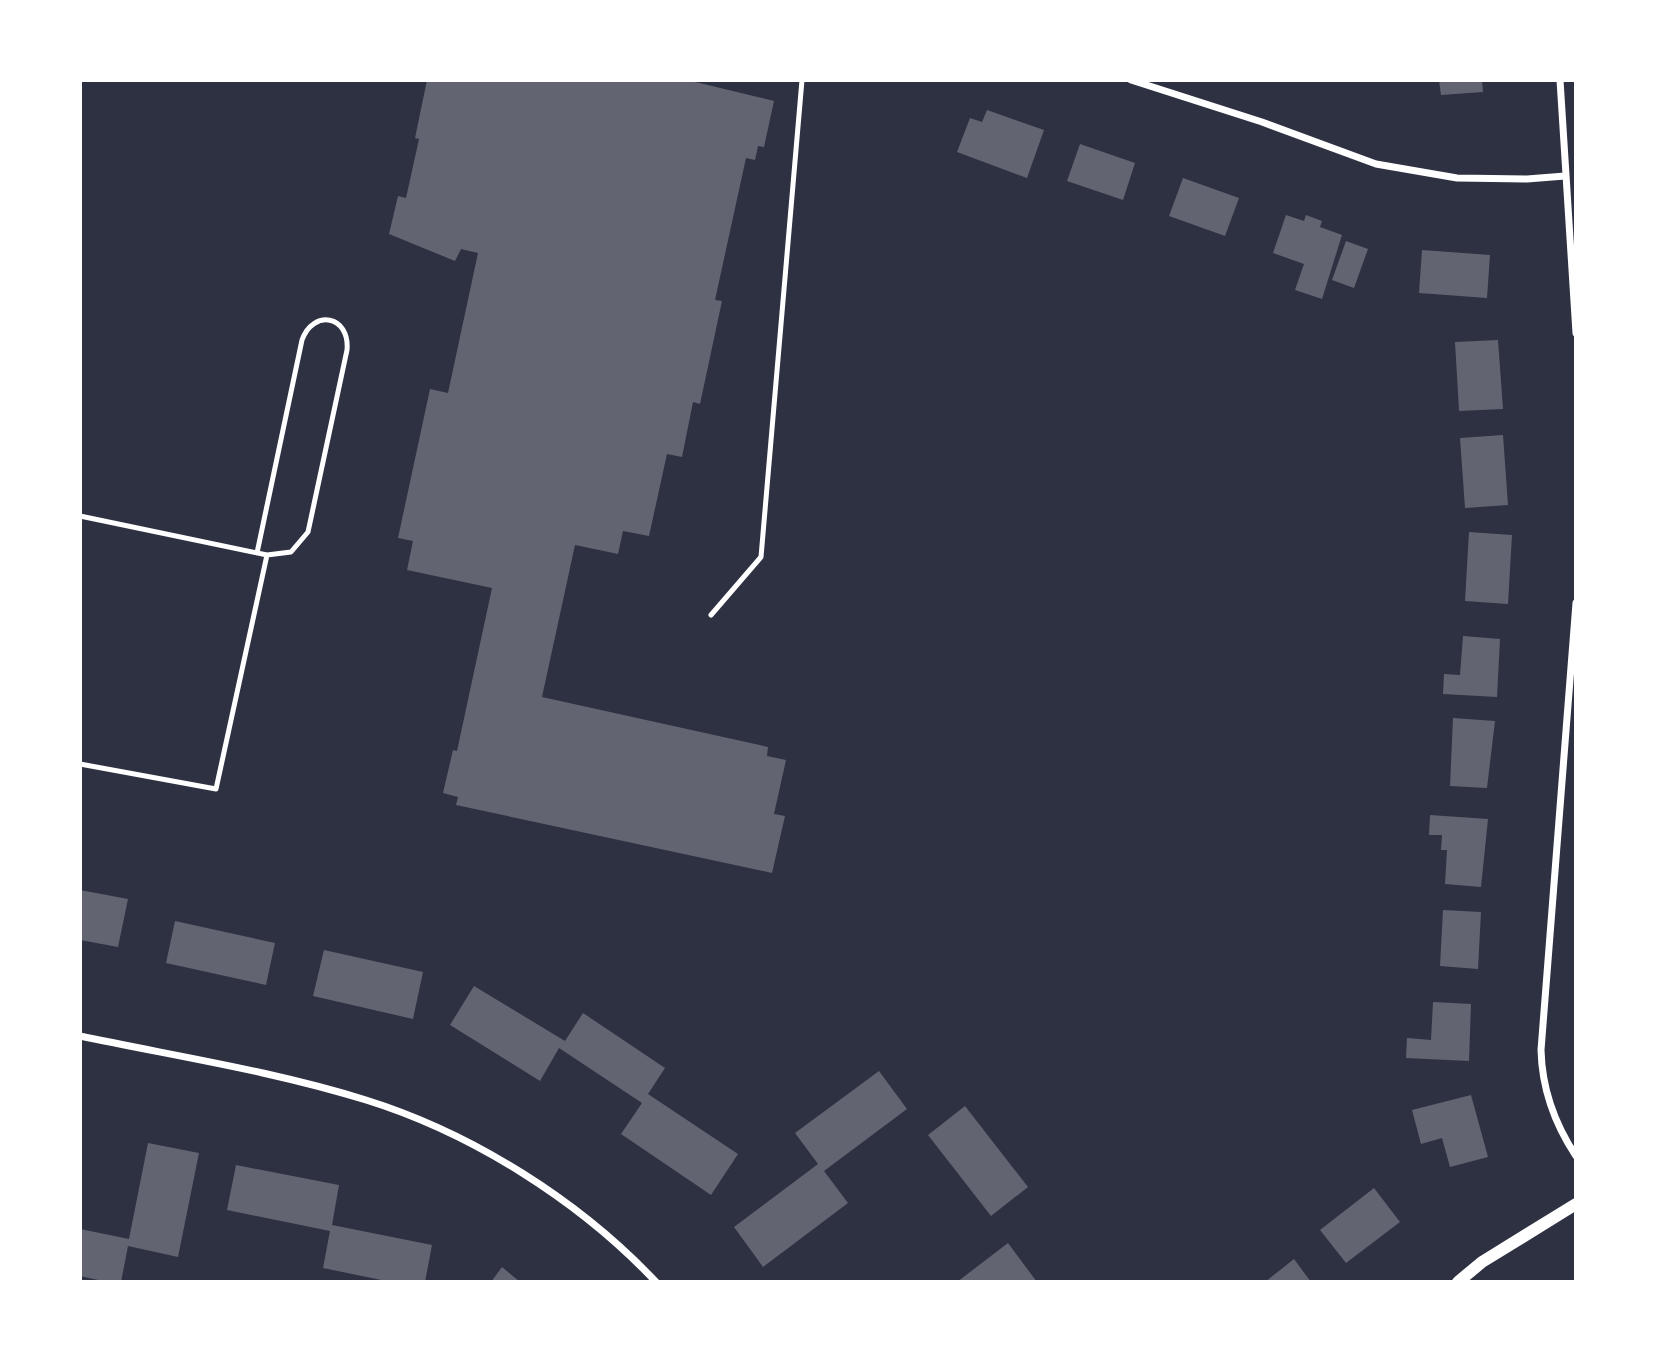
<svg xmlns="http://www.w3.org/2000/svg" width="1656" height="1362" viewBox="0 0 1656 1362" font-family="Manrope,sans-serif">
  <style>
    .building { fill: #626471 }
    .lines { fill: none; stroke-linecap: round; stroke-linejoin: round }
    .service { stroke: #fff; stroke-width: 5 }
    .minor { stroke: #fff; stroke-width: 7 }
    .tertiary { stroke: #fff; stroke-width: 12 }
  </style>
  <rect width="100%" height="100%" fill="#2d3142"/>
  <!-- building -->
  <path class="building" d="M 427,80 L 687,80 L 774,101 L 764,147 L 758,146 L 755,160 L 746,158 L 715,300 L 722,301 L 700,404 L 693,402 L 682,457 L 667,454 L 649,536 L 623,531 L 618,554 L 575,545 L 542,697 L 768,747 L 767,756 L 786,760 L 774,814 L 785,816 L 772,873 L 456,805 L 458,797 L 443,793 L 453,750 L 457,751 L 492,588 L 407,570 L 413,541 L 398,538 L 430,389 L 448,393 L 478,253 L 461,249 L 455,261 L 389,234 L 398,196 L 406,198 L 419,139 L 415,138 Z
    M 1439,80 L 1482,80 L 1483,92 L 1441,95 Z
    M 987,110 L 1044,130 L 1027,178 L 957,152 L 970,118 L 982,122 Z
    M 1080,144 L 1135,163 L 1123,200 L 1067,181 Z
    M 1183,178 L 1239,198 L 1225,236 L 1169,216 Z
    M 1286,215 L 1304,221 L 1306,215 L 1322,221 L 1320,227 L 1342,235 L 1322,299 L 1295,290 L 1304,264 L 1273,253 Z
    M 1346,241 L 1368,249 L 1354,288 L 1332,280 Z
    M 1422,250 L 1490,255 L 1487,298 L 1419,293 Z
    M 1498,340 L 1503,409 L 1459,411 L 1455,342 Z
    M 1503,435 L 1508,505 L 1465,508 L 1460,438 Z
    M 1469,532 L 1512,535 L 1508,604 L 1465,601 Z
    M 1463,636 L 1500,639 L 1497,697 L 1443,694 L 1444,674 L 1460,675 Z
    M 1453,718 L 1495,721 L 1487,788 L 1450,786 Z
    M 1430,815 L 1488,819 L 1481,887 L 1445,884 L 1447,850 L 1441,850 L 1442,835 L 1429,835 Z
    M 80,890 L 128,899 L 118,947 L 80,940 Z
    M 1443,910 L 1481,912 L 1478,969 L 1440,966 Z
    M 175,921 L 275,943 L 266,985 L 166,963 Z
    M 324,950 L 423,972 L 413,1019 L 313,996 Z
    M 474,986 L 565,1041 L 583,1013 L 665,1068 L 648,1094 L 738,1154 L 711,1195 L 621,1134 L 642,1103 L 559,1048 L 540,1081 L 450,1025 Z
    M 1433,1002 L 1471,1004 L 1469,1061 L 1406,1058 L 1407,1038 L 1431,1040 Z
    M 879,1071 L 907,1109 L 824,1171 L 848,1203 L 763,1267 L 734,1227 L 818,1164 L 795,1133 Z
    M 1471,1095 L 1488,1157 L 1450,1167 L 1442,1138 L 1421,1144 L 1412,1110 Z
    M 965,1106 L 1028,1187 L 991,1216 L 928,1135 Z
    M 148,1143 L 199,1153 L 178,1257 L 128,1246 L 121,1282 L 107,1282 L 80,1276 L 80,1229 L 129,1239 Z
    M 236,1165 L 339,1185 L 332,1225 L 432,1245 L 425,1282 L 391,1282 L 323,1268 L 330,1231 L 227,1210 Z
    M 1374,1188 L 1400,1222 L 1346,1263 L 1320,1230 Z
    M 1008,1243 L 1037,1282 L 957,1282 Z
    M 1294,1259 L 1311,1282 L 1265,1282 Z
    M 502,1267 L 520,1282 L 491,1282 Z"/>
  <g class="lines">
    <!-- service -->
    <path class="service" d="M 80,516 L 267,555 L 291,552 L 308,532 L 347,350 C 350,315 313,309 302,340 L 257,553
      M 711,615 L 761,557 L 802,80
      M 80,764 L 216,789 L 267,555"/>
    <!-- minor -->
    <path class="minor" d="M 1131,80 L 1262,122 L 1376,164 L 1457,178 L 1527,179 L 1565,176
      M 1560,80 L 1576,333
      M 1576,603 L 1541,1050 C 1542,1089 1554,1123 1576,1156
      M 80,1036 C 175,1056 273,1071 366,1100 C 472,1133 580,1201 656,1282"/>
    <!-- tertiary -->
    <path class="tertiary" d="M 1458,1282 L 1482,1262 L 1576,1204"/>
  </g>
  <!-- border -->
  <rect width="1656" height="1362" fill="none" stroke="#ffffff" stroke-width="164"/>
</svg>
